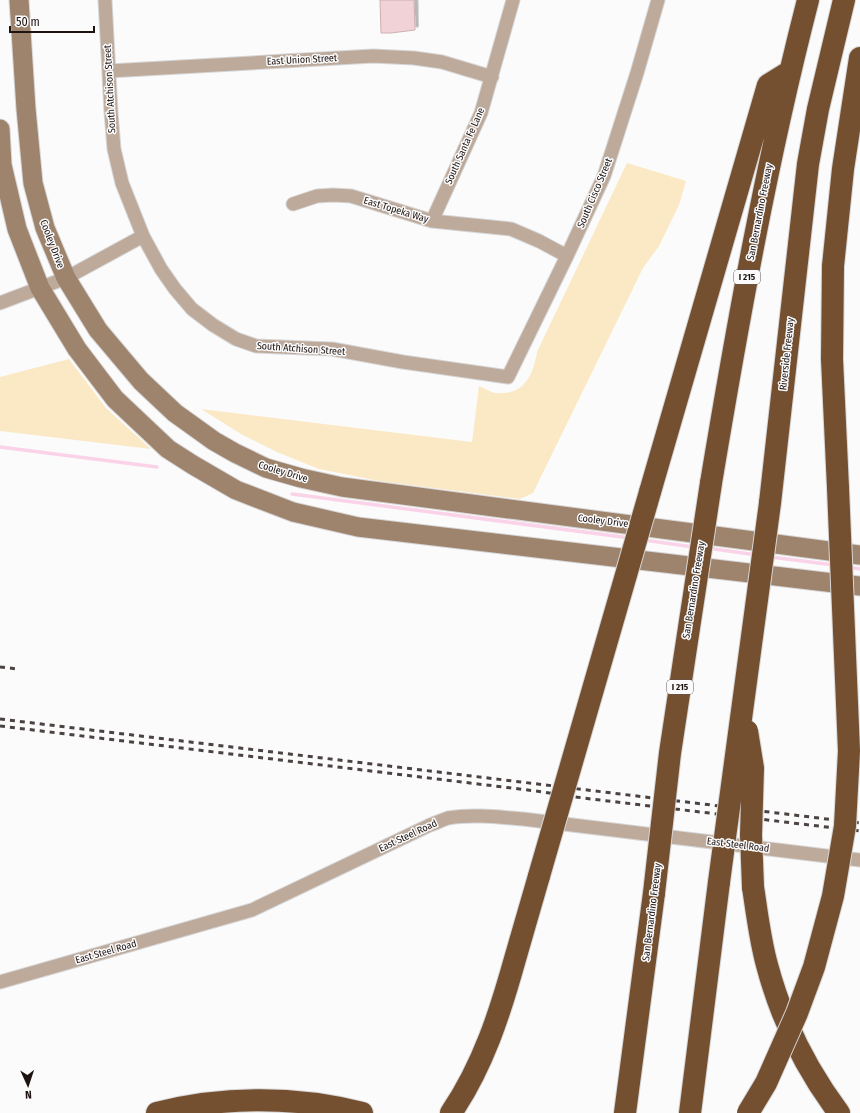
<svg xmlns="http://www.w3.org/2000/svg" width="860" height="1113" viewBox="0 0 860 1113" font-family="'Fira Sans Condensed',sans-serif">
  <style>
    .green { fill: #fbe9c5 }
    .lines { fill: none; stroke-linecap: round; stroke-linejoin: round }
    .stream { stroke: #fbd3e9; stroke-width: 3.5 }
    .building { fill: #f1d3d7; stroke: #cdb0b4; filter: url(#shadow) }
    .street-casing { stroke: #d7d6d6; stroke-width: 15 }
    .secondary-casing { stroke: #d7d6d6; stroke-width: 21 }
    .highway-casing { stroke: #d7d6d6; stroke-width: 24 }
    .street { stroke: #bdaa9b; stroke-width: 13 }
    .secondary { stroke: #9e836d; stroke-width: 19 }
    .highway { stroke: #744f30; stroke-width: 22 }
    .rail { stroke: #4b4342; stroke-width: 3; stroke-dasharray: 5 5; stroke-linecap: butt }
    .highway-bridge-casing { stroke: #d7d6d6; stroke-width: 24; stroke-linecap: butt }
    .highway-bridge { stroke: #744f30; stroke-width: 22 }
    .labels { text-anchor: middle; dominant-baseline: central; stroke-width: 3; stroke-linejoin: round; paint-order: stroke }
    .shield { fill: #fbfbfb; stroke: #605957; stroke-width: 1 }
    .shield-label { font-size: 9px; font-weight: bold; fill: #1d1311 }
    .street-label { font-size: 10px; fill: #1d1311; stroke: #fbfbfb }
  </style>
  <defs>
    <filter id="shadow"><feDropShadow dx="3.5" dy="-3.5" stdDeviation="0" flood-color="#0004"/></filter>
  </defs>
  <rect width="100%" height="100%" fill="#fbfbfb"/>
  <!-- green -->
  <path class="green" d="M 627,163 L 686,181 L 679,205 L 659,246 L 643,268 L 533,493 L 520,499 L 379,481 L 319,469 L 277,452 L 241,434 L 201,409 L 472,442 L 479,386 C 484,388 489,391 494,393 C 496,393 500,393 503,393 C 526,393 534,371 537,352 Z
    M 69,359 L 106,408 L 151,449 L 0,431 L 0,377 Z"/>
  <g class="lines">
    <!-- stream -->
    <path class="stream" d="M 0,447 L 157,467
      M 292,494 L 630,538
      M 644,540 L 693,547
      M 707,548 L 757,555
      M 771,557 L 834,565
      M 848,567 L 860,569"/>
  </g>
  <!-- building -->
  <path class="building" d="M 380,0 L 414,0 L 415,30 L 391,33 L 381,33 Z"/>
  <g class="lines">
    <defs>
      <path id="street" d="M 105,0 L 111,112 L 114,149 L 122,183 L 143,236 L 161,269 L 175,289 L 192,309 L 213,325 L 236,339 L 256,346 L 332,349 L 403,362 L 508,377 L 567,256 L 604,176 L 637,73 L 658,0
        M 109,71 L 373,56 L 414,58 L 442,62 L 492,77
        M 293,204 L 317,196 L 333,195 L 351,196 L 432,221 L 511,229 L 539,241 L 567,256
        M 432,221 L 481,113 L 513,0
        M 0,303 L 66,278 L 143,236
        M 0,982 L 252,910 L 430,825 C 436,823 442,820 448,818 C 472,814 498,817 523,819 L 860,860"/>
      <path id="secondary" d="M 19,0 L 26,109 L 33,183 L 45,228 L 66,278 L 98,330 L 141,381 L 175,413 L 214,441 L 235,453 L 266,468 L 301,478 L 342,487 L 860,555
        M 0,129 L 2,165 L 17,229 L 40,288 L 77,349 L 115,399 L 168,449 L 193,465 L 236,490 L 293,512 L 358,527 L 860,586"/>
      <path id="highway" d="M 711,483 C 738,321 767,159 808,0
        M 838,488 L 832,359 L 833,266 L 843,169 L 860,58
        M 650,492 L 768,85 L 789,72
        M 770,503 L 808,164 L 818,109 L 844,0
        M 753,887 C 757,913 760,940 767,965 C 781,1018 806,1069 839,1113
        M 157,1113 C 223,1096 296,1096 362,1113
        M 451,1113 C 483,1066 500,1013 515,959 C 523,931 531,904 539,876
        M 625,1113 L 654,893
        M 690,1113 L 719,882"/>
    </defs>
    <!-- street casing -->
    <use href="#street" class="street-casing"/>
    <!-- secondary casing -->
    <use href="#secondary" class="secondary-casing"/>
    <!-- highway casing -->
    <use href="#highway" class="highway-casing"/>
    <!-- street -->
    <use href="#street" class="street"/>
    <!-- secondary -->
    <use href="#secondary" class="secondary"/>
    <!-- highway -->
    <use href="#highway" class="highway"/>
    <!-- rail -->
    <path class="rail" d="M 0,667 L 18,669
      M 0,719 L 860,823
      M 0,726 L 536,791 L 583,798 L 860,831"/>
    <defs>
      <path id="highway-bridge" d="M 747,731 L 753,768 L 751,835 L 753,887
        M 539,876 L 650,492
        M 719,882 L 770,503
        M 654,893 L 670,753 L 711,483
        M 748,1113 L 766,1083 L 797,1013 L 814,967 L 833,896 L 845,826 L 849,751 L 838,488"/>
    </defs>
    <!-- highway-bridge casing -->
    <use href="#highway-bridge" class="highway-bridge-casing"/>
    <!-- highway-bridge -->
    <use href="#highway-bridge" class="highway-bridge"/>
  </g>
  <g class="labels">
    <!-- shield labels -->
    <g class="shield">
      <rect x="734" y="270" width="26" height="14" rx="3"/>
      <rect x="667" y="680" width="26" height="14" rx="3"/>
    </g>
    <g class="shield-label">
      <text x="747" y="277">I 215</text>
      <text x="680" y="687">I 215</text>
    </g>
    <!-- street labels -->
    <g class="street-label">
      <text transform="translate(302 60) rotate(-3)">East Union Street</text>
      <text transform="translate(110 89) rotate(-93)">South Atchison Street</text>
      <text transform="translate(465 146) rotate(-66)">South Santa Fe Lane</text>
      <text transform="translate(595 193) rotate(-67)">South Cisco Street</text>
      <text transform="translate(396 210) rotate(17)">East Topeka Way</text>
      <text transform="translate(760 212) rotate(-79)">San Bernardino Freeway</text>
      <text transform="translate(52 244) rotate(69)">Cooley Drive</text>
      <text transform="translate(301 349) rotate(4)">South Atchison Street</text>
      <text transform="translate(787 354) rotate(-84)">Riverside Freeway</text>
      <text transform="translate(283 472) rotate(17)">Cooley Drive</text>
      <text transform="translate(603 521) rotate(7)">Cooley Drive</text>
      <text transform="translate(694 590) rotate(-81)">San Bernardino Freeway</text>
      <text transform="translate(408 836) rotate(-25)">East Steel Road</text>
      <text transform="translate(738 845) rotate(7)">East Steel Road</text>
      <text transform="translate(652 912) rotate(-83)">San Bernardino Freeway</text>
      <text transform="translate(106 952) rotate(-16)">East Steel Road</text>
    </g>
  </g>
  <!-- north arrow -->
  <g transform="translate(28 1085) rotate(177)" stroke="#fbfbfb" stroke-width="3" paint-order="stroke">
  <path d="M0-3L7 15L0 10L-7 15Z" fill="#1d1311"/>
  <text y="-6" font-size="11" font-weight="bold" text-anchor="middle" fill="#1d1311">N</text>
  </g>
  <!-- scale -->
  <path d="M10 26v6h84v-6" fill="none" stroke="#1d1311" stroke-width="2"/>
  <text x="16" y="26" font-size="12" fill="#1d1311" stroke="#fbfbfb" stroke-width="3" paint-order="stroke">50 m</text>
</svg>
